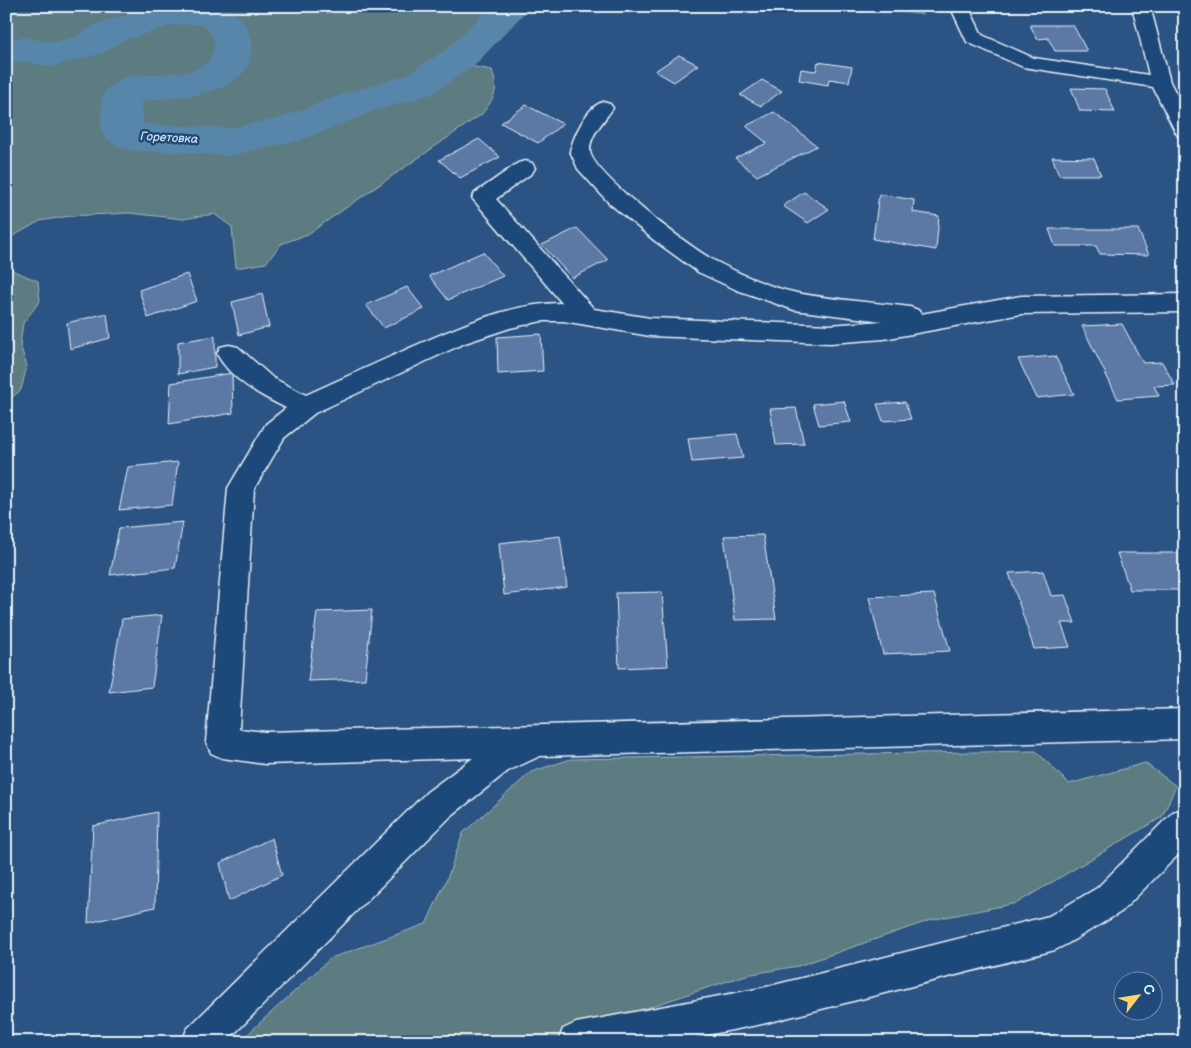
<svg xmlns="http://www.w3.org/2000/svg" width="1191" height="1048" viewBox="0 0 1191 1048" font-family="'Balsamiq Sans',sans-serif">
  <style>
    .green { fill: #5b7c81; stroke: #a2b6bc }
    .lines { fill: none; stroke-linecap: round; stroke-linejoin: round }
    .river { fill: #5986ab; fill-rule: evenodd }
    .building { fill: #5b79a6; stroke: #e8f1f8 }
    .minor-casing { stroke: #e8f1f8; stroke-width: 3 }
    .minor { fill: #1f4a7a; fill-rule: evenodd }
    .labels { text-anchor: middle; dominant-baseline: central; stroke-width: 5; stroke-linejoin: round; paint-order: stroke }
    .far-water-label { font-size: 12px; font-style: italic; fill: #d3e1ec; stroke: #1f4a7a }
  </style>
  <rect width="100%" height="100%" fill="#2b5383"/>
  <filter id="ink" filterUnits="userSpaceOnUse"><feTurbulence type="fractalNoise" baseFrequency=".02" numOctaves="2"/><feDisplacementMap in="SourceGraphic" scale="10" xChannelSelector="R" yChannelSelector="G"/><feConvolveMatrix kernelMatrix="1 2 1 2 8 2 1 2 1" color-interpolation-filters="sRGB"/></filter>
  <g filter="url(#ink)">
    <!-- green -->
    <path class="green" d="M 6,6 L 526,6 L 469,66 L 492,70 C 499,91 495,97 482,114 L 308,234 L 281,244 L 266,263 L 236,268 L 232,227 L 214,214 L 183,219 L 129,213 L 70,216 L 40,221 L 13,236 L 6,247 Z
      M 6,262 L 14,271 L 38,281 L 40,301 L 23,323 L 20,345 L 27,366 L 21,390 L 6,402 Z
      M 1036,751 L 1069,784 L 1145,763 L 1176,786 L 1162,817 L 1017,903 L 931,920 L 798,966 L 746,975 L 544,1042 L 239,1042 L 331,958 L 426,924 L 447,879 L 463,833 L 531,772 L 571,759 Z"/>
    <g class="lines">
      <!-- river -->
      <path class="river" d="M 158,6 L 224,6 L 240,18 L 246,26 L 253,45 L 248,66 L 242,74 L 226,86 L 192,96 L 145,100 L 142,101 L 143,124 L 228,128 L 277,119 L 346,93 L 404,76 L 447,49 L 491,6 L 531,6 L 475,65 L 432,94 L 374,111 L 301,140 L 228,156 L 182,152 L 134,151 L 119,147 L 107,139 L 101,130 L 102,97 L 108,88 L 120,79 L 134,76 L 187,72 L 198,68 L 210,60 L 215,45 L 210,31 L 201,24 L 174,25 L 124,40 L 103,53 L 51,67 L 25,61 L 6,65 L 6,41 L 25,37 L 51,43 L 75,37 L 96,24 Z"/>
    </g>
    <!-- building -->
    <path class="building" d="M 899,6 L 922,6 L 922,14 L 899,12 Z
      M 1030,25 L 1073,25 L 1087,51 L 1055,51 L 1048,38 L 1037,39 Z
      M 679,55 L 698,65 L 674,82 L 655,71 Z
      M 818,62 L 852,67 L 849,82 L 829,79 L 828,85 L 799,80 L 801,69 L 816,71 Z
      M 762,80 L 782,91 L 761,106 L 740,95 Z
      M 1071,88 L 1105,89 L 1115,112 L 1080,111 Z
      M 526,105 L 563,124 L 538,143 L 501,123 Z
      M 774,112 L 817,146 L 757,176 L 735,158 L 767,143 L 746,126 Z
      M 479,139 L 500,157 L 460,178 L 439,160 Z
      M 1052,157 L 1094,158 L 1101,175 L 1059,175 Z
      M 804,192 L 829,209 L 808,223 L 783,206 Z
      M 879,194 L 914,200 L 913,212 L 939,216 L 936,250 L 873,239 Z
      M 577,228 L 608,260 L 572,278 L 542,245 Z
      M 1049,229 L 1138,229 L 1149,255 L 1100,254 L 1096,246 L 1055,246 Z
      M 483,252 L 503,276 L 448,300 L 429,276 Z
      M 187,274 L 197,301 L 148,318 L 139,290 Z
      M 407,287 L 424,309 L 384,328 L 366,305 Z
      M 262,294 L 269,327 L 239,335 L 232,302 Z
      M 107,313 L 110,338 L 70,349 L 67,323 Z
      M 1122,324 L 1143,363 L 1162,362 L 1175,385 L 1154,386 L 1159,396 L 1118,399 L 1082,326 Z
      M 541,334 L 543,371 L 498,374 L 497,337 Z
      M 215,336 L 215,367 L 178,374 L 178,342 Z
      M 1055,356 L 1074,394 L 1037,398 L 1018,359 Z
      M 232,373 L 233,413 L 169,424 L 171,383 Z
      M 844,401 L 851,422 L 819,425 L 813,404 Z
      M 905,402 L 911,419 L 883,421 L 877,404 Z
      M 796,408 L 804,444 L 776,445 L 770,409 Z
      M 737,434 L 743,458 L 692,462 L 688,438 Z
      M 178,462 L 172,505 L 119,510 L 128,467 Z
      M 183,522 L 175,568 L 110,575 L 119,528 Z
      M 763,535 L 776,619 L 735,620 L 724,536 Z
      M 560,536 L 567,587 L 504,595 L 499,543 Z
      M 1117,553 L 1185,553 L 1185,590 L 1130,590 Z
      M 1043,571 L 1051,596 L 1065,595 L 1075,623 L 1061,623 L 1070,647 L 1034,649 L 1009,573 Z
      M 662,592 L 668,666 L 619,668 L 616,593 Z
      M 934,594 L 950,651 L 883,654 L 869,597 Z
      M 372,610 L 365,679 L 308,681 L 317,612 Z
      M 162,615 L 152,687 L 109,692 L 122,619 Z
      M 157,812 L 155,907 L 88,923 L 93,826 Z
      M 272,838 L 282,875 L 229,901 L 220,863 Z"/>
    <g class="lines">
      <defs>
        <path id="minor" d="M 950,6 L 968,6 L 982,35 L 1034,58 L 1149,75 L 1132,6 L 1150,6 L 1170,82 L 1185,111 L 1185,137 L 1178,136 L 1175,131 L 1153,87 L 1023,67 L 967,42 Z
          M 603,102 L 610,104 L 613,108 C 605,120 589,136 590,151 C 592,174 692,249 715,261 C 740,274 769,287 797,293 C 834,300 873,302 910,307 L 918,310 L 921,314 L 1021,296 L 1185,294 L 1185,312 L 1021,314 L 884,339 L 830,343 L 650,336 L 563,321 L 542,321 L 510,328 L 465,343 L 315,413 L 284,438 L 254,489 L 239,729 L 265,732 L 1185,709 L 1185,739 L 540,756 L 508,771 L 451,816 L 226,1042 L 182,1042 L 187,1029 L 427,792 L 473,758 L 265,764 L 222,758 L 211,753 L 206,742 L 228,488 L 266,424 L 286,408 C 261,396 230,379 217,354 L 220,347 L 229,345 L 238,347 L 273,378 L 306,395 C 338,380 371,366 403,351 C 453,329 507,303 562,303 L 472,198 L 475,193 L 518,163 L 525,161 L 532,163 L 535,168 L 532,173 L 496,199 L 594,309 L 650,318 L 830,325 L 882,321 L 794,310 L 737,290 L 698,272 L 655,241 L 609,203 L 578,169 L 570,151 C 574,136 587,106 603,102 Z
          M 1185,808 L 1185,848 L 1121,912 L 1067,944 L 1055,950 L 762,1024 L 672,1042 L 558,1042 L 563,1029 L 576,1023 L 762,988 L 1049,916 L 1097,888 L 1173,812 Z"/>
      </defs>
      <!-- minor casing -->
      <use href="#minor" class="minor-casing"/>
      <!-- minor -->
      <use href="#minor" class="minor"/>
    </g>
  </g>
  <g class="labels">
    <!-- far-water labels -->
    <g class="far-water-label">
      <text transform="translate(169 138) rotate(3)">Горетовка</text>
    </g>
  </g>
  <!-- margin -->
  <rect width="1191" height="1048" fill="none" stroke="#1f4a7a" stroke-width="25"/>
  <rect x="12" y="12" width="1166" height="1023" fill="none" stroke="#e8f1f8" stroke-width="2" filter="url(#ink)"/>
  <!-- north arrow -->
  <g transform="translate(1138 996) rotate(59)"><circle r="24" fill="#1f4a7a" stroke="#6f8dac"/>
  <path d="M0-4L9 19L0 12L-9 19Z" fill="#ffd166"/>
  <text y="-8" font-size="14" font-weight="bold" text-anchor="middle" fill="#e8f1f8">С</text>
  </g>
</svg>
